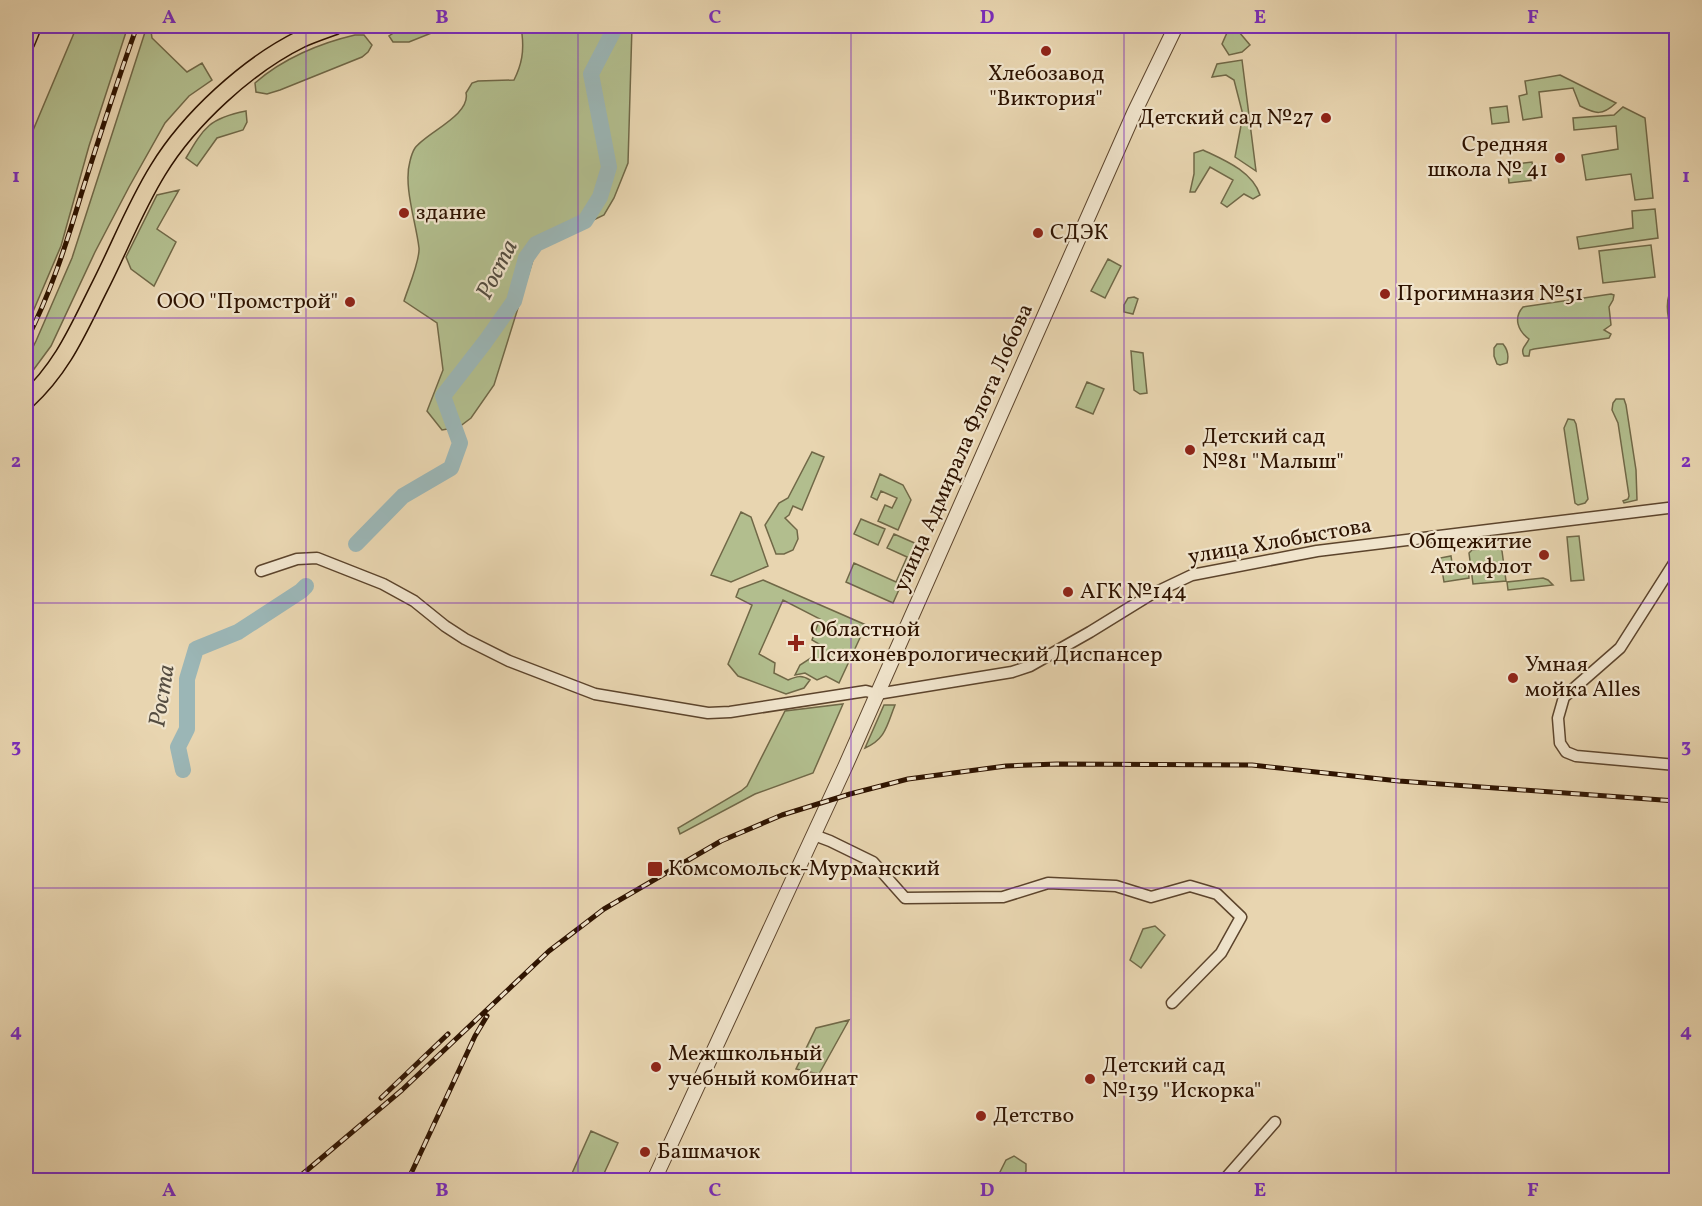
<svg xmlns="http://www.w3.org/2000/svg" width="1702" height="1206" viewBox="0 0 1702 1206" font-family="Vollkorn,serif">
  <style>
    .green { fill: #b2be8e; stroke: #706847; stroke-width: 1.5 }
    .lines { fill: none; stroke-linecap: round; stroke-linejoin: round }
    .river { stroke: #9bb6b6; stroke-width: 16 }
    .minor-casing { stroke: #5c442c; stroke-width: 13 }
    .tertiary-casing { stroke: #5c442c; stroke-width: 16 }
    .primary-casing { stroke: #2e1300; stroke-width: 19 }
    .minor { stroke: #f0e4cc; stroke-width: 10 }
    .tertiary { stroke: #f0e4cc; stroke-width: 14 }
    .primary { stroke: #e8d5b0; stroke-width: 16 }
    .rail-casing { stroke: #2e1300; stroke-width: 5 }
    .rail { stroke: #f0e4cc; stroke-width: 3; stroke-dasharray: 9; stroke-linecap: butt }
    .grid { fill: none; stroke: #7b2cbf; stroke-width: 1.5; stroke-opacity: 0.55 }
    .poi-dot { fill: #8f2418; stroke: #f0e4cc; stroke-width: 2 }
    .labels { text-anchor: middle; dominant-baseline: central; stroke-width: 4.5; stroke-linejoin: round; paint-order: stroke }
    .poi-label { font-size: 22px; fill: #2e1300; stroke: #f0e4cc; text-anchor: start }
    .street-label { font-size: 22px; fill: #2e1300; stroke: #f0e4cc }
    .water-label { font-size: 24px; font-style: italic; fill: #544c40; stroke: #f0e4cc }
    .neatline { fill: none; stroke: #7b2cbf; stroke-width: 2 }
    .grid-label { font-size: 20px; text-anchor: middle; font-weight: bold; fill: #7b2cbf }
  </style>
  <rect width="100%" height="100%" fill="#e8d5b0"/>
  <filter id="stains"><feTurbulence type="fractalNoise" baseFrequency=".00333" numOctaves="4"/><feColorMatrix values="0 0 0 0 .2 0 0 0 0 .09 0 0 0 0 .02 0 0 0 .5 -.17"/></filter>
  <radialGradient id="worn" r=".72"><stop offset=".6" stop-color="#630" stop-opacity="0"/><stop offset="1" stop-color="#630" stop-opacity=".3"/></radialGradient>
  <!-- green -->
  <path class="green" d="M 77,26 L 128,26 L 89,146 L 61,246 L 26,328 L 26,147 Z
    M 147,26 L 156,26 L 151,31 L 152,38 L 187,72 L 202,63 L 212,80 L 189,96 L 165,123 L 129,187 L 95,252 L 51,346 L 26,380 L 26,361 L 36,341 L 72,258 Z
    M 404,26 L 439,26 L 439,30 L 409,42 L 393,42 L 389,36 Z
    M 506,26 L 632,26 L 628,163 L 614,198 L 604,215 L 537,247 L 494,385 L 471,418 L 459,427 L 442,430 L 427,411 L 443,370 L 437,323 L 404,301 C 408,288 420,261 419,248 C 416,222 403,186 410,161 C 411,157 413,151 415,148 C 426,133 471,115 466,93 L 472,83 L 478,81 L 514,80 C 522,64 524,51 522,34 L 513,27 Z
    M 1230,26 L 1234,26 L 1250,45 L 1242,52 L 1229,55 L 1222,44 Z
    M 355,35 L 364,35 L 372,45 L 368,52 L 362,57 L 280,90 L 267,94 L 256,92 L 255,83 C 282,59 320,43 355,35 Z
    M 1242,60 L 1256,171 L 1235,157 L 1243,115 L 1234,80 L 1226,75 L 1212,77 L 1217,64 Z
    M 1560,75 L 1616,103 C 1602,116 1596,114 1580,106 L 1573,88 L 1539,92 L 1542,117 L 1523,120 L 1519,96 L 1527,94 L 1525,81 Z
    M 1507,106 L 1509,122 L 1492,124 L 1490,108 Z
    M 1623,107 L 1645,118 L 1653,198 L 1635,200 L 1631,174 L 1586,180 L 1582,155 L 1618,149 L 1616,126 L 1574,130 L 1573,118 L 1614,115 Z
    M 246,111 L 247,122 L 243,130 L 217,138 L 197,166 L 186,158 C 204,127 210,118 246,111 Z
    M 1203,150 C 1224,160 1252,171 1260,195 L 1253,199 L 1244,194 L 1227,207 L 1221,203 L 1233,180 L 1210,167 L 1195,192 L 1190,192 L 1194,174 L 1194,153 Z
    M 1532,162 L 1535,180 L 1509,183 L 1507,165 Z
    M 179,190 L 157,229 L 176,242 L 154,286 L 131,269 L 126,257 L 157,195 Z
    M 1655,209 L 1658,238 L 1579,249 L 1577,237 L 1633,228 L 1632,211 Z
    M 1651,245 L 1655,277 L 1603,283 L 1599,251 Z
    M 1108,259 L 1121,266 L 1105,298 L 1091,291 Z
    M 1676,293 L 1676,339 C 1669,329 1665,307 1669,295 Z
    M 1611,294 L 1614,295 L 1613,300 L 1609,307 L 1611,325 L 1604,330 L 1611,334 L 1609,338 L 1534,349 L 1530,350 L 1529,356 L 1524,356 C 1520,348 1526,346 1529,339 C 1518,331 1513,318 1523,307 Z
    M 1134,297 L 1138,299 L 1133,314 L 1124,312 L 1124,305 L 1128,298 Z
    M 1497,344 L 1503,344 C 1508,350 1509,356 1507,363 L 1500,365 L 1497,364 L 1494,356 L 1494,348 Z
    M 1131,351 L 1143,353 L 1147,393 L 1140,394 L 1134,390 Z
    M 1673,361 L 1676,361 L 1676,422 L 1669,365 Z
    M 1087,382 L 1104,389 L 1093,414 L 1076,407 Z
    M 1616,399 L 1624,399 L 1626,405 L 1636,470 L 1637,500 L 1624,503 L 1623,501 L 1628,499 L 1629,496 L 1618,423 L 1612,410 L 1613,403 Z
    M 1568,419 L 1574,420 L 1576,424 L 1588,499 L 1585,503 L 1578,505 L 1575,503 L 1564,428 Z
    M 812,452 L 824,457 L 802,510 L 793,506 L 789,515 L 785,518 L 797,530 L 798,539 L 793,550 L 784,554 L 776,554 L 765,525 L 779,503 L 788,498 Z
    M 880,474 L 903,485 L 911,500 L 898,530 L 878,521 L 885,505 L 892,508 L 897,498 L 881,491 L 877,500 L 871,497 Z
    M 741,512 L 751,517 L 768,566 L 731,582 L 711,575 Z
    M 861,519 L 885,529 L 878,545 L 854,534 Z
    M 894,534 L 919,545 L 893,603 L 846,582 L 854,563 L 896,582 L 907,557 L 887,548 Z
    M 1579,536 L 1584,580 L 1571,581 L 1567,537 Z
    M 1499,547 L 1502,551 L 1506,581 L 1473,584 L 1469,553 L 1472,550 Z
    M 1451,556 L 1453,569 L 1468,567 L 1469,578 L 1444,582 L 1440,558 Z
    M 1543,578 L 1548,580 L 1553,585 L 1508,590 L 1507,582 Z
    M 763,580 L 866,625 L 839,683 L 826,676 L 817,680 L 805,673 L 795,675 L 800,665 L 811,658 L 819,644 L 812,640 L 820,619 L 783,600 L 759,654 L 775,663 L 774,673 L 788,680 C 797,676 802,675 810,680 L 804,688 L 786,694 L 738,676 L 728,664 L 752,605 L 736,597 L 739,589 Z
    M 843,704 L 813,773 L 755,794 L 680,834 L 678,828 L 741,791 L 747,786 L 785,711 Z
    M 884,705 L 895,705 C 887,725 886,739 865,748 Z
    M 1155,926 L 1165,935 L 1141,968 L 1130,960 L 1143,929 Z
    M 849,1020 L 819,1074 L 796,1069 L 816,1028 Z
    M 591,1131 L 618,1143 L 601,1180 L 569,1180 Z
    M 1014,1156 L 1026,1164 L 1026,1171 L 1021,1180 L 996,1180 L 1006,1160 Z"/>
  <g class="lines">
    <!-- river -->
    <path class="river" d="M 356,544 L 403,496 L 451,468 L 460,443 L 443,396 L 485,342 L 514,301 L 526,258 L 536,244 L 585,221 L 600,197 L 609,167 L 591,74 L 616,26
      M 183,770 L 178,747 L 187,729 L 187,679 L 196,649 L 238,632 L 301,591 L 306,586"/>
    <defs>
      <path id="minor" d="M 1676,560 L 1620,648 L 1564,697 L 1558,718 L 1560,743 L 1566,752 L 1576,756 L 1676,765
        M 261,571 L 297,559 L 317,558 L 383,584 L 414,601 L 445,626 L 465,639 L 509,661 L 595,694 L 708,713 L 730,712 L 866,691 L 877,694 L 1012,672 L 1030,666 L 1090,632 L 1150,595 L 1192,575 L 1317,551 L 1676,507
        M 814,835 L 830,841 L 873,862 L 905,898 L 1003,897 L 1048,883 L 1116,886 L 1151,897 L 1190,886 L 1217,894 L 1241,917 L 1221,953 L 1172,1003
        M 1224,1180 L 1275,1122"/>
      <path id="tertiary" d="M 654,1180 L 845,767 L 1134,113 L 1176,26"/>
      <path id="primary" d="M 26,43 L 33,26
        M 26,401 C 62,368 77,332 99,288 C 119,249 135,207 158,170 C 189,119 248,65 301,39 C 312,34 324,30 335,26"/>
    </defs>
    <!-- minor casing -->
    <use href="#minor" class="minor-casing"/>
    <!-- tertiary casing -->
    <use href="#tertiary" class="tertiary-casing"/>
    <!-- primary casing -->
    <use href="#primary" class="primary-casing"/>
    <!-- minor -->
    <use href="#minor" class="minor"/>
    <!-- tertiary -->
    <use href="#tertiary" class="tertiary"/>
    <!-- primary -->
    <use href="#primary" class="primary"/>
    <defs>
      <path id="rail" d="M 26,341 C 50,295 66,245 81,195 C 99,138 117,82 137,26
        M 381,1098 L 448,1034
        M 299,1177 L 402,1090 L 549,951 L 604,909 L 721,841 L 782,815 L 850,794 L 908,779 L 1006,766 L 1057,764 L 1252,765 L 1399,781 L 1676,801
        M 408,1180 L 475,1036 L 487,1016"/>
    </defs>
    <!-- rail casing -->
    <use href="#rail" class="rail-casing"/>
    <!-- rail -->
    <use href="#rail" class="rail"/>
  </g>
  <!-- grid -->
  <path class="grid" d="M 306,26 L 306,1180M 578,26 L 578,1180M 851,26 L 851,1180M 1124,26 L 1124,1180M 1396,26 L 1396,1180M 26,318 L 1676,318M 26,603 L 1676,603M 26,888 L 1676,888"/>
  <!-- markers -->
  <g class="poi-dot">
    <circle cx="1046" cy="51" r="6"/>
    <circle cx="1326" cy="118" r="6"/>
    <circle cx="1560" cy="158" r="6"/>
    <circle cx="404" cy="213" r="6"/>
    <circle cx="1038" cy="233" r="6"/>
    <circle cx="1385" cy="294" r="6"/>
    <circle cx="350" cy="302" r="6"/>
    <circle cx="1190" cy="450" r="6"/>
    <circle cx="1544" cy="555" r="6"/>
    <circle cx="1068" cy="592" r="6"/>
    <path d="M793 634h6v6h6v6h-6v6h-6v-6h-6v-6h6z"/>
    <circle cx="1513" cy="678" r="6"/>
    <rect x="647" y="861" width="16" height="16" rx="3"/>
    <circle cx="656" cy="1067" r="6"/>
    <circle cx="1090" cy="1079" r="6"/>
    <circle cx="981" cy="1116" r="6"/>
    <circle cx="645" cy="1152" r="6"/>
  </g>
  <g class="labels">
    <!-- poi labels -->
    <g class="poi-label">
      <text x="1046" y="74" text-anchor="middle">Хлебозавод<tspan x="1046" dy="25">"Виктория"</tspan></text>
      <text x="1314" y="118" text-anchor="end">Детский сад №27</text>
      <text x="1548" y="145" text-anchor="end">Средняя<tspan x="1548" dy="25">школа № 41</tspan></text>
      <text x="416" y="213">здание</text>
      <text x="1050" y="233">СДЭК</text>
      <text x="1397" y="294">Прогимназия №51</text>
      <text x="338" y="302" text-anchor="end">ООО "Промстрой"</text>
      <text x="1202" y="437">Детский сад<tspan x="1202" dy="25">№81 "Малыш"</tspan></text>
      <text x="1532" y="542" text-anchor="end">Общежитие<tspan x="1532" dy="25">Атомфлот</tspan></text>
      <text x="1080" y="592">АГК №144</text>
      <text x="810" y="630">Областной<tspan x="810" dy="25">Психоневрологический Диспансер</tspan></text>
      <text x="1525" y="665">Умная<tspan x="1525" dy="25">мойка Alles</tspan></text>
      <text x="668" y="869">Комсомольск-Мурманский</text>
      <text x="668" y="1054">Межшкольный<tspan x="668" dy="25">учебный комбинат</tspan></text>
      <text x="1102" y="1066">Детский сад<tspan x="1102" dy="25">№139 "Искорка"</tspan></text>
      <text x="993" y="1116">Детство</text>
      <text x="657" y="1152">Башмачок</text>
    </g>
    <!-- street labels -->
    <g class="street-label">
      <text transform="translate(964 448) rotate(-66)">улица Адмирала Флота Лобова</text>
      <text transform="translate(1280 542) rotate(-10)">улица Хлобыстова</text>
    </g>
    <!-- water labels -->
    <g class="water-label">
      <text transform="translate(498 270) rotate(-63)">Роста</text>
      <text transform="translate(163 696) rotate(-81)">Роста</text>
    </g>
  </g>
  <!-- margin -->
  <rect width="1702" height="1206" fill="none" stroke="#e8d5b0" stroke-width="66"/>
  <rect x="33" y="33" width="1636" height="1140" class="neatline"/>
  <g class="grid-label">
    <text x="169" y="23">A</text>
    <text x="442" y="23">B</text>
    <text x="715" y="23">C</text>
    <text x="987" y="23">D</text>
    <text x="1260" y="23">E</text>
    <text x="1533" y="23">F</text>
    <text x="16" y="182">1</text>
    <text x="1686" y="182">1</text>
    <text x="16" y="467">2</text>
    <text x="1686" y="467">2</text>
    <text x="16" y="752">3</text>
    <text x="1686" y="752">3</text>
    <text x="16" y="1037">4</text>
    <text x="1686" y="1037">4</text>
    <text x="169" y="1196">A</text>
    <text x="442" y="1196">B</text>
    <text x="715" y="1196">C</text>
    <text x="987" y="1196">D</text>
    <text x="1260" y="1196">E</text>
    <text x="1533" y="1196">F</text>
  </g>
  <rect width="100%" height="100%" filter="url(#stains)"/>
  <rect width="100%" height="100%" fill="url(#worn)"/>
</svg>
